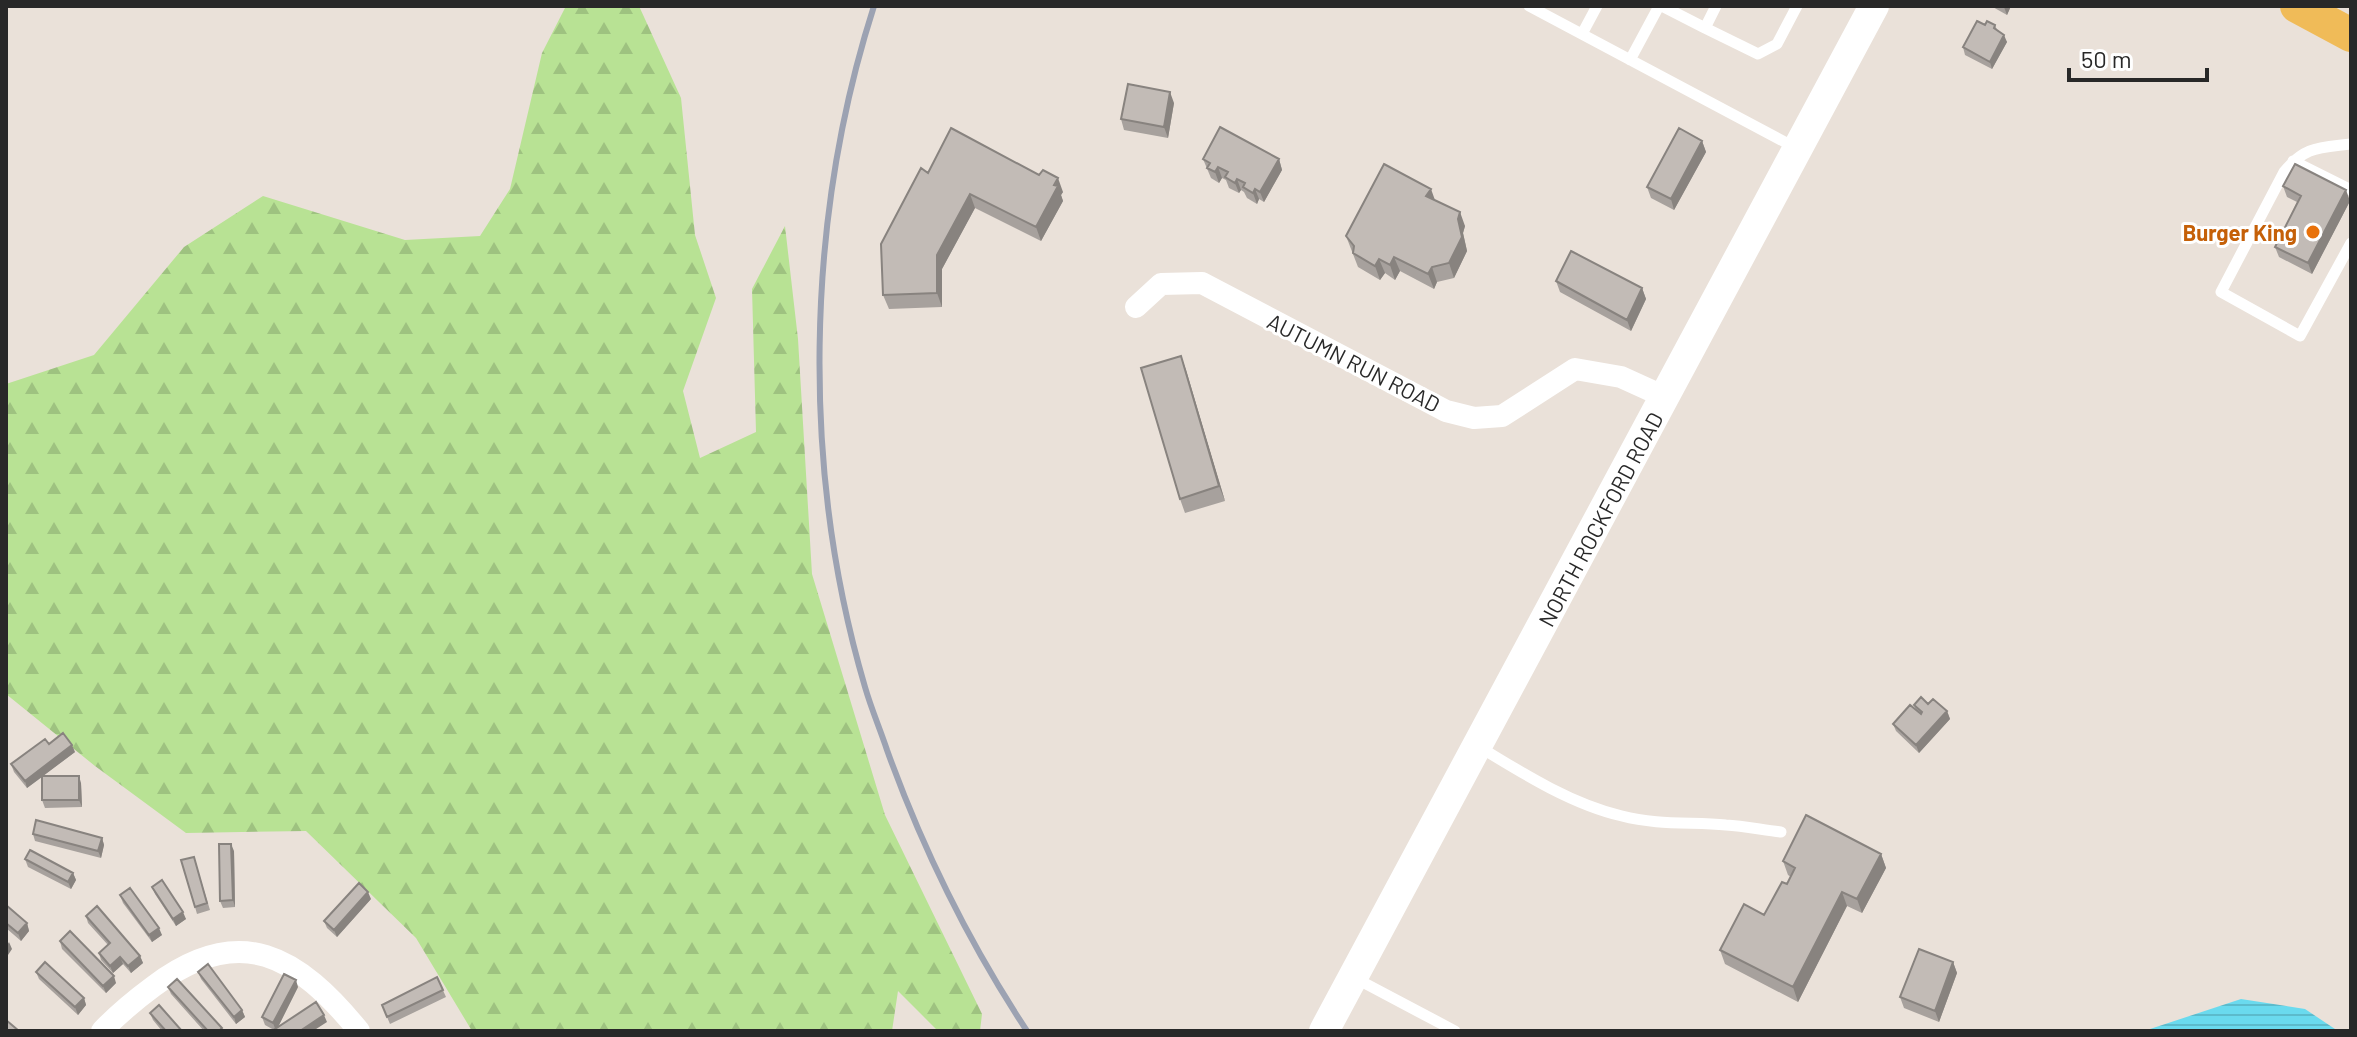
<svg xmlns="http://www.w3.org/2000/svg" width="2357" height="1037" viewBox="0 0 2357 1037" font-family="Barlow,sans-serif">
  <style>
    .forest { fill: url(#forest-firs) }
    .water { fill: url(#water-rules) }
    .lines { fill: none; stroke-linecap: round; stroke-linejoin: round }
    .lane { stroke: #fff; stroke-width: 11 }
    .street { stroke: #fff; stroke-width: 22 }
    .secondary { stroke: #fff; stroke-width: 30 }
    .primary { stroke: #f0bb58; stroke-width: 34 }
    .rail { stroke: #9ca2b2; stroke-width: 6 }
    .wall { fill: #a7a19d }
    .shaded-wall { fill: #88837f }
    .building { fill: #c2bbb6; stroke: #88837f; stroke-width: 2 }
    .food-dot { fill: #e8710a; stroke: #fff; stroke-width: 3 }
    .labels { text-anchor: middle; dominant-baseline: central; stroke-width: 6; stroke-linejoin: round; paint-order: stroke }
    .food-label { font-size: 22px; font-weight: bold; fill: #c56008; stroke: #fff; text-anchor: end }
    .street-label { font-size: 22px; fill: #282828; stroke: #fff }
  </style>
  <defs>
    <pattern id="forest-firs" width="22" height="20" patternUnits="userSpaceOnUse" patternTransform="scale(2)"><rect width="22" height="20" fill="#b8e294"/><path d="M5 1l3.5 6h-7zM16 11l3.5 6h-7z" fill="#9ec280"/></pattern>
    <pattern id="water-rules" width="6" height="5" patternUnits="userSpaceOnUse" patternTransform="scale(2)"><rect width="6" height="5" fill="#6adaee"/><path d="M0 2.5h6" fill="none" stroke="#5cbbcc"/></pattern>
  </defs>
  <rect width="100%" height="100%" fill="#eae1d9"/>
  <!-- forest -->
  <path class="forest" d="M 566,6 L 639,6 L 681,98 L 695,235 L 716,298 L 683,391 L 700,458 L 756,432 L 752,289 L 785,226 L 798,339 L 812,574 L 885,815 L 982,1014 L 980,1031 L 938,1031 L 898,991 L 892,1031 L 472,1031 L 416,938 L 306,831 L 186,833 L 95,766 L 6,694 L 6,384 L 94,355 L 184,247 L 263,196 L 405,240 L 480,236 L 510,189 L 542,53 Z"/>
  <!-- water -->
  <path class="water" d="M 2241,999 L 2305,1009 L 2338,1031 L 2144,1031 Z"/>
  <g class="lines">
    <!-- lane -->
    <path class="lane" d="M 1529,6 L 1798,149
      M 1662,6 L 1705,28 L 1716,6
      M 1705,28 L 1758,54 L 1777,44 L 1797,6
      M 1582,34 L 1597,6
      M 1630,60 L 1659,6
      M 2351,144 C 2319,148 2305,146 2284,172 L 2221,292 L 2300,336 L 2351,243
      M 2293,161 L 2351,190
      M 1478,746 C 1522,773 1571,804 1622,816 C 1656,825 1691,822 1726,825 C 1744,826 1763,830 1781,832
      M 1353,977 L 1455,1031"/>
    <!-- street -->
    <path class="street" d="M 1136,307 L 1161,284 L 1202,283 L 1446,411 L 1474,418 L 1502,416 L 1575,369 L 1621,377 L 1665,397
      M 102,1031 C 118,1014 135,1000 154,986 C 240,921 298,956 359,1031"/>
    <!-- secondary -->
    <path class="secondary" d="M 1324,1031 L 1874,6"/>
    <!-- primary -->
    <path class="primary" d="M 2297,6 L 2351,35"/>
    <!-- rail -->
    <path class="rail" d="M 874,6 C 805,221 801,470 865,687 C 871,708 880,729 887,750 C 923,850 969,943 1027,1031"/>
  </g>
  <!-- wall -->
  <path class="wall" d="M 1991,6 L 2011,6 L 2007,15 Z
    M 1985,25 L 1995,25 L 1997,30 L 2007,42 L 1992,69 L 1965,55 L 1963,47 Z
    M 1174,103 L 1168,138 L 1124,130 L 1121,119 Z
    M 1702,141 L 1706,152 L 1674,210 L 1651,198 L 1647,187 Z
    M 1203,159 L 1279,159 L 1282,170 L 1264,202 L 1259,199 L 1257,204 L 1247,198 L 1244,192 L 1241,190 L 1239,193 L 1229,188 L 1226,180 L 1222,178 L 1219,183 L 1211,178 Z
    M 928,173 L 1063,192 L 1061,195 L 1063,201 L 1041,241 L 975,208 L 942,269 L 942,307 L 889,309 L 883,295 Z
    M 2283,186 L 2350,201 L 2312,274 L 2279,257 L 2275,247 L 2297,202 L 2287,197 Z
    M 1435,200 L 1465,226 L 1463,233 L 1467,251 L 1454,278 L 1437,282 L 1434,289 L 1400,271 L 1395,280 L 1385,273 L 1380,280 L 1358,267 L 1346,236 Z
    M 1556,281 L 1642,288 L 1646,299 L 1631,331 L 1560,292 Z
    M 1181,356 L 1225,501 L 1185,513 L 1180,499 Z
    M 1928,704 L 1947,711 L 1950,719 L 1919,753 L 1896,731 L 1893,724 L 1916,710 L 1914,705 Z
    M 49,744 L 75,752 L 43,776 L 81,783 L 82,807 L 45,808 L 42,800 L 42,777 L 27,788 L 14,772 L 11,764 Z
    M 33,834 L 102,838 L 104,845 L 101,858 L 35,841 Z
    M 234,851 L 235,907 L 223,908 L 220,901 Z
    M 1881,854 L 1886,868 L 1862,913 L 1847,906 L 1798,1002 L 1725,964 L 1720,950 L 1764,915 L 1787,884 L 1791,877 L 1788,875 L 1783,861 Z
    M 25,859 L 73,873 L 76,880 L 71,889 L 28,867 Z
    M 196,864 L 210,910 L 197,914 L 195,907 Z
    M 152,887 L 186,919 L 176,926 L 155,894 Z
    M 120,895 L 162,935 L 152,942 L 123,903 Z
    M 371,899 L 337,937 L 327,928 L 324,921 Z
    M 6,905 L 27,923 L 29,931 L 21,941 L 6,928 Z
    M 86,916 L 140,956 L 143,963 L 131,973 L 123,964 L 113,973 L 101,960 L 99,953 L 108,945 L 88,923 Z
    M 60,941 L 116,983 L 106,993 L 62,949 Z
    M 1953,962 L 1957,973 L 1939,1022 L 1904,1008 L 1900,997 Z
    M 36,972 L 84,998 L 86,1005 L 78,1015 L 39,979 Z
    M 198,972 L 242,1010 L 245,1017 L 236,1024 L 201,979 Z
    M 437,977 L 446,997 L 390,1024 L 382,1005 Z
    M 168,987 L 223,1031 L 204,1031 L 171,994 Z
    M 298,987 L 278,1027 L 327,1022 L 274,1030 L 265,1025 L 262,1017 Z
    M 150,1013 L 182,1031 L 162,1031 L 153,1020 Z"/>
  <!-- shaded-wall -->
  <path class="shaded-wall" d="M 2005,6 L 2011,6 L 2007,15 L 2004,7 Z
    M 2004,35 L 2007,42 L 1992,69 L 1990,62 Z
    M 1170,92 L 1174,103 L 1168,138 L 1164,127 Z
    M 1702,141 L 1706,152 L 1674,210 L 1671,199 Z
    M 1279,159 L 1282,170 L 1264,202 L 1260,192 Z
    M 1218,167 L 1222,178 L 1219,183 L 1215,172 Z
    M 1058,178 L 1063,192 L 1061,195 L 1063,201 L 1041,241 L 1036,227 Z
    M 1237,179 L 1241,190 L 1239,193 L 1235,183 Z
    M 1255,189 L 1259,199 L 1257,204 L 1253,193 Z
    M 1431,189 L 1436,203 L 1426,196 Z
    M 2346,190 L 2350,201 L 2312,274 L 2308,263 Z
    M 970,194 L 975,208 L 942,269 L 942,307 L 937,293 L 937,255 Z
    M 1460,212 L 1465,226 L 1463,233 L 1467,251 L 1454,278 L 1449,263 Z
    M 1394,257 L 1400,271 L 1395,280 L 1390,265 Z
    M 1379,259 L 1385,273 L 1380,280 L 1375,266 Z
    M 1432,267 L 1437,282 L 1434,289 L 1428,274 Z
    M 1642,288 L 1646,299 L 1631,331 L 1627,320 Z
    M 1181,356 L 1186,370 L 1225,501 L 1219,486 Z
    M 1947,711 L 1950,719 L 1919,753 L 1916,745 Z
    M 72,745 L 75,752 L 27,788 L 25,781 Z
    M 79,776 L 81,783 L 82,807 L 79,800 Z
    M 102,838 L 104,845 L 101,858 L 98,851 Z
    M 231,844 L 234,851 L 235,907 L 233,900 Z
    M 1881,854 L 1886,868 L 1862,913 L 1857,899 Z
    M 73,873 L 76,880 L 71,889 L 68,882 Z
    M 368,892 L 371,899 L 337,937 L 334,930 Z
    M 1842,892 L 1847,906 L 1798,1002 L 1793,987 Z
    M 183,912 L 186,919 L 176,926 L 173,919 Z
    M 27,923 L 29,931 L 21,941 L 18,933 Z
    M 159,928 L 162,935 L 152,942 L 149,935 Z
    M 9,942 L 12,949 L 6,958 L 6,947 Z
    M 140,956 L 143,963 L 131,973 L 128,966 Z
    M 120,957 L 123,964 L 113,973 L 110,966 Z
    M 1953,962 L 1957,973 L 1939,1022 L 1935,1011 Z
    M 114,976 L 116,983 L 106,993 L 103,986 Z
    M 296,980 L 298,987 L 276,1031 L 273,1023 Z
    M 84,998 L 86,1005 L 78,1015 L 75,1007 Z
    M 242,1010 L 245,1017 L 236,1024 L 234,1017 Z
    M 324,1015 L 327,1022 L 313,1031 L 300,1031 Z"/>
  <!-- building -->
  <path class="building" d="M 1977,21 L 1985,25 L 1987,21 L 1995,25 L 1994,28 L 2004,35 L 1990,62 L 1963,47 Z
    M 1128,84 L 1170,92 L 1164,127 L 1121,119 Z
    M 1220,127 L 1279,159 L 1260,192 L 1255,189 L 1253,193 L 1243,187 L 1245,183 L 1237,179 L 1235,183 L 1225,177 L 1228,172 L 1218,167 L 1215,172 L 1207,168 L 1210,163 L 1203,159 Z
    M 951,128 L 1039,175 L 1043,170 L 1058,178 L 1054,185 L 1058,186 L 1036,227 L 970,194 L 937,255 L 937,293 L 883,295 L 881,244 L 921,168 L 928,173 Z
    M 1679,128 L 1702,141 L 1671,199 L 1647,187 Z
    M 1384,164 L 1431,189 L 1426,196 L 1460,212 L 1458,219 L 1462,237 L 1449,263 L 1432,267 L 1428,274 L 1394,257 L 1390,265 L 1379,259 L 1375,266 L 1353,253 L 1354,246 L 1346,236 Z
    M 2295,164 L 2346,190 L 2308,263 L 2275,247 L 2301,196 L 2283,186 Z
    M 1571,251 L 1642,288 L 1627,320 L 1556,281 Z
    M 1181,356 L 1219,486 L 1180,499 L 1141,368 Z
    M 1921,697 L 1928,704 L 1933,699 L 1947,711 L 1916,745 L 1893,724 L 1910,705 L 1921,714 L 1922,712 L 1914,705 Z
    M 63,733 L 72,745 L 25,781 L 11,764 L 45,739 L 49,744 Z
    M 42,776 L 79,776 L 79,800 L 42,800 Z
    M 1806,815 L 1881,854 L 1857,899 L 1842,892 L 1793,987 L 1720,950 L 1744,904 L 1764,915 L 1782,882 L 1787,884 L 1795,868 L 1783,861 Z
    M 36,820 L 102,838 L 98,851 L 33,834 Z
    M 219,844 L 231,844 L 233,900 L 220,901 Z
    M 30,850 L 73,873 L 68,882 L 25,859 Z
    M 194,857 L 207,903 L 195,907 L 181,860 Z
    M 162,880 L 183,912 L 173,919 L 152,887 Z
    M 359,883 L 368,892 L 334,930 L 324,921 Z
    M 130,888 L 159,928 L 149,935 L 120,895 Z
    M 6,905 L 27,923 L 18,933 L 6,923 Z
    M 97,906 L 140,956 L 128,966 L 120,957 L 110,966 L 99,953 L 110,943 L 86,916 Z
    M 70,931 L 114,976 L 103,986 L 60,941 Z
    M 1919,949 L 1953,962 L 1935,1011 L 1900,997 Z
    M 45,962 L 84,998 L 75,1007 L 36,972 Z
    M 208,964 L 242,1010 L 234,1017 L 198,972 Z
    M 284,974 L 296,980 L 273,1023 L 262,1017 Z
    M 437,977 L 443,990 L 387,1017 L 382,1005 Z
    M 177,979 L 222,1028 L 219,1031 L 208,1031 L 168,987 Z
    M 316,1002 L 324,1015 L 300,1031 L 272,1031 Z
    M 159,1005 L 182,1031 L 166,1031 L 150,1013 Z
    M 6,1020 L 19,1031 L 6,1031 Z"/>
  <!-- markers -->
  <circle class="food-dot" cx="2313" cy="232" r="8"/>
  <g class="labels">
    <!-- food labels -->
    <g class="food-label">
      <text x="2297" y="232">Burger King</text>
    </g>
    <!-- street labels -->
    <g class="street-label">
      <text transform="translate(1354 362) rotate(27)">AUTUMN RUN ROAD</text>
      <text transform="translate(1600 519) rotate(-62)">NORTH ROCKFORD ROAD</text>
    </g>
  </g>
  <!-- border -->
  <rect width="2357" height="1037" fill="none" stroke="#282828" stroke-width="16"/>
  <!-- scale -->
  <path d="M2069 68v12h138v-12" fill="none" stroke="#282828" stroke-width="4"/>
  <text x="2081" y="68" font-size="24" fill="#282828" stroke="#ffffff" stroke-width="6" paint-order="stroke">50 m</text>
</svg>
